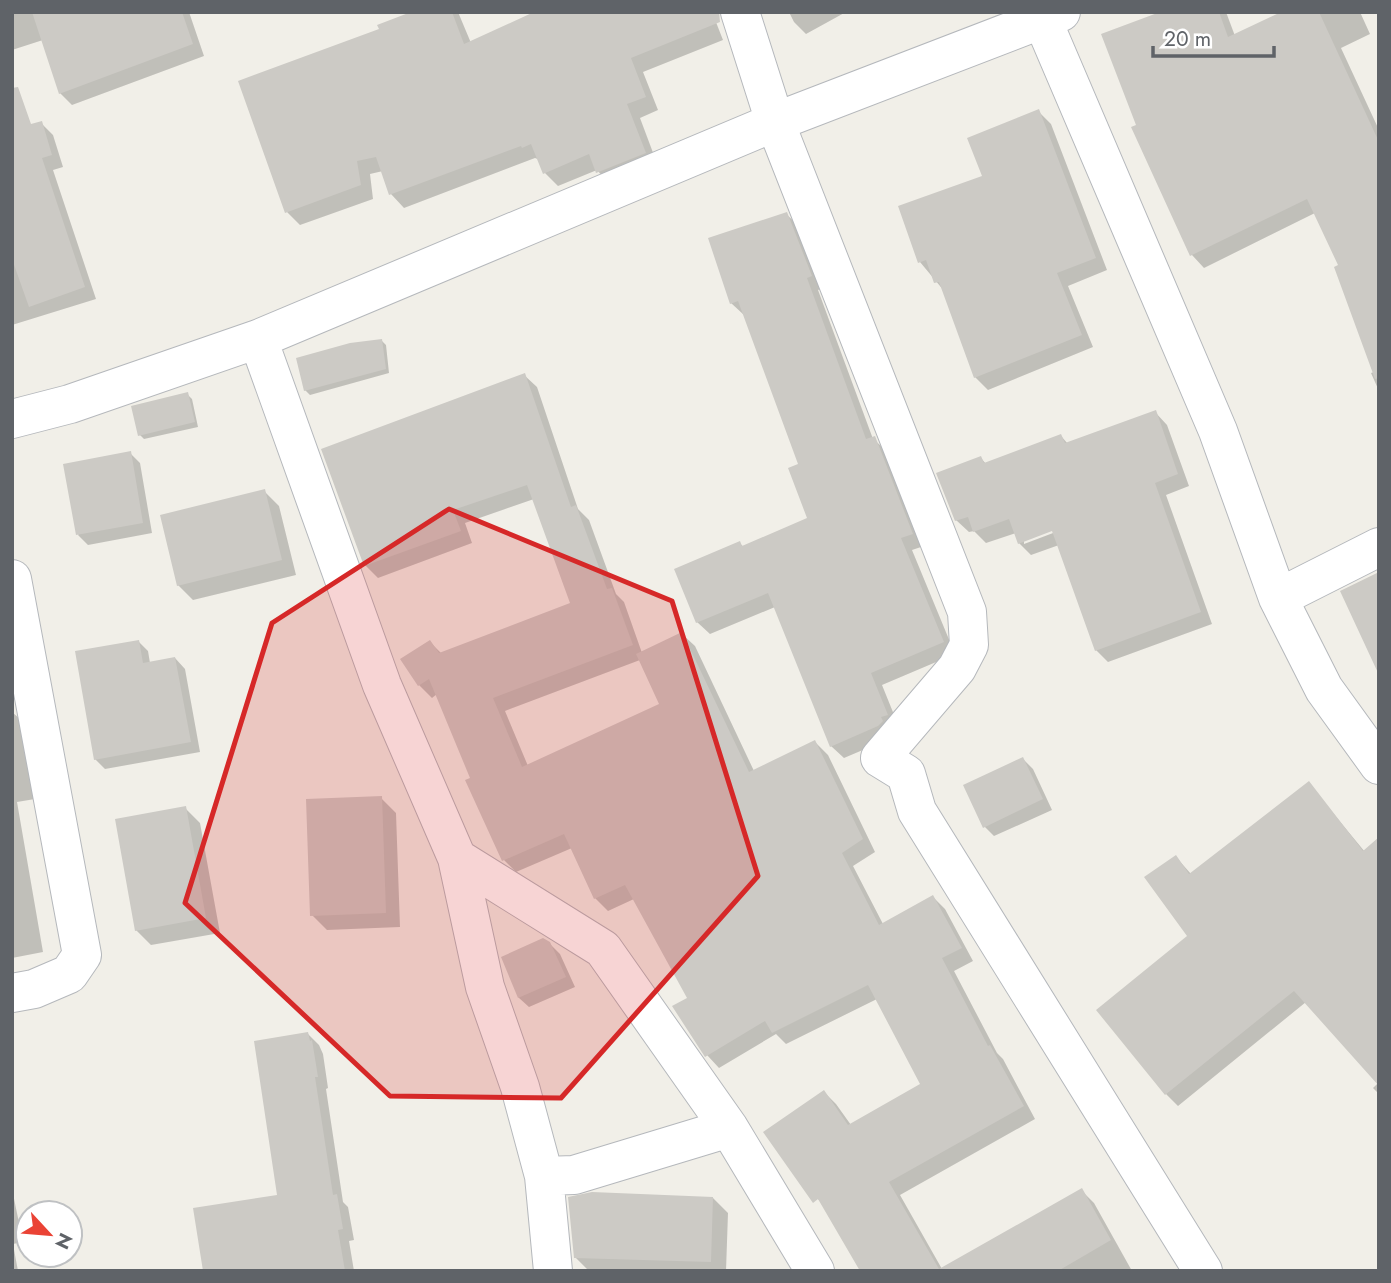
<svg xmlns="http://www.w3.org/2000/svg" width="1391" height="1283" viewBox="0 0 1391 1283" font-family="Jost,sans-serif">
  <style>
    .shadow { fill: #0003; fill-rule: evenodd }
    .building { fill: #cccac5 }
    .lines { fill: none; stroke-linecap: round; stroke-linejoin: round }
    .street-casing { stroke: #b5b8bc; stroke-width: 40 }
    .street { stroke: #fff; stroke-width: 38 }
    .marked { fill: #d62828; fill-opacity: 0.2; stroke: #d62828; stroke-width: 5; stroke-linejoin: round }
  </style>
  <rect width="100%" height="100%" fill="#f1efe8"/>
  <!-- shadow -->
  <path class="shadow" d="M 12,12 L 189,12 L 204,56 L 72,105 L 60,93 L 43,40 L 12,50 Z
    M 416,12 L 458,12 L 471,43 L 712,12 L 723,40 L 643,72 L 658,110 L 640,118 L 658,166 L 611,186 L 597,170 L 558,186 L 545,173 L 540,160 L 535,158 L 404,208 L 391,194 L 383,171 L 370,174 L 373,199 L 300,225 L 287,212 L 381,30 Z
    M 789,12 L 846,12 L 806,34 L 794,22 Z
    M 1165,12 L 1226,12 L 1235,36 L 1286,12 L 1360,12 L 1370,34 L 1341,48 L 1379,130 L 1379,391 L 1371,373 L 1374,372 L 1340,266 L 1315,213 L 1204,268 L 1192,255 L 1138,126 Z
    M 1038,111 L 1051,124 L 1107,270 L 1068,286 L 1093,347 L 988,390 L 975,377 L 945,292 L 920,262 Z
    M 41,123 L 53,135 L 63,167 L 53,170 L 96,299 L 12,325 L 12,192 Z
    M 786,214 L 799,226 L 823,288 L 818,290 L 873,439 L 887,451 L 924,546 L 912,550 L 955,654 L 882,685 L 899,727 L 891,738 L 844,758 L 831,746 L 775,607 L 710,634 L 697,622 L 739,543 L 744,547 L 809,519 L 801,465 L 744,315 L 731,303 Z
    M 381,340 L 386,345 L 389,373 L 310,395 L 305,390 Z
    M 524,375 L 537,387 L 578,509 L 589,520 L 616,594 L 624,602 L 642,653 L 682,634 L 695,646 L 754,771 L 815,742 L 828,755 L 875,852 L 853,866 L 883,924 L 933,897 L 945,909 L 973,961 L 954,971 L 997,1053 L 1003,1059 L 1035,1119 L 900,1195 L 942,1269 L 1081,1190 L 1094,1203 L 1132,1271 L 862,1271 L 824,1205 L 818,1199 L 824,1092 L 836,1104 L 851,1125 L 923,1085 L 877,999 L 786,1044 L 776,1034 L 719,1068 L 707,1055 L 689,999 L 634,899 L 608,911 L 595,898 L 572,848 L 516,872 L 504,860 L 437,694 L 432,698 L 419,685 L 403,660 L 430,642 L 442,654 L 572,604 L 534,499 L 465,523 L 472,543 L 378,578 L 365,565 ZM 640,660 L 662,704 L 528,766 L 505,711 Z
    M 187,394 L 192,399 L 198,427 L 144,439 L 140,435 Z
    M 1155,412 L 1167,425 L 1189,486 L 1166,495 L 1212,624 L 1108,662 L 1096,650 L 1059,545 L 1031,555 L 1019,543 L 1016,533 L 986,543 L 974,531 L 969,532 L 956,520 L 981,458 L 986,464 L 1061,436 L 1068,444 ZM 1060,527 L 1061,530 L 1024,544 L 1024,540 Z
    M 130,453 L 140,463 L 152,533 L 88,545 L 78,535 Z
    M 264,491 L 279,506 L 296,575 L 193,600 L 178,585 Z
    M 138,641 L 148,651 L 150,663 L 175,658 L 185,669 L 200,752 L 105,769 L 95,759 Z
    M 12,712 L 28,726 L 41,798 L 17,802 L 43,952 L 12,958 Z
    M 1023,759 L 1033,769 L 1052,810 L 994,836 L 984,826 Z
    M 1309,784 L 1365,852 L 1379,860 L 1379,1094 L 1373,1088 L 1378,1083 L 1306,1002 L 1178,1106 L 1166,1094 L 1189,936 L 1176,857 L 1191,874 Z
    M 381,798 L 396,813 L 400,927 L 327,930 L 312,915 Z
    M 185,808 L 200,823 L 220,933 L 151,945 L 136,930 Z
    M 549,943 L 560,954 L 575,987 L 529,1007 L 519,998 L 503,958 Z
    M 308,1034 L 319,1045 L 323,1054 L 328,1088 L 326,1089 L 343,1202 L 348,1207 L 354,1240 L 349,1241 L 354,1271 L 205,1271 L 279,1196 Z
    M 12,1189 L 23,1242 L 13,1244 L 18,1271 L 12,1271 Z
    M 713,1198 L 728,1213 L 726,1271 L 589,1271 L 575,1257 Z"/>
  <!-- building -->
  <path class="building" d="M 32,12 L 182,12 L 193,44 L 59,94 Z
    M 411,12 L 452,12 L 464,44 L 534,12 L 719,12 L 720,22 L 631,58 L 646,97 L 627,104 L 646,153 L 596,173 L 589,154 L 543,174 L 531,144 L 522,148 L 521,146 L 389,195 L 376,157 L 357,161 L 361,185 L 285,213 L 238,81 L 379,29 L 377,25 Z
    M 1160,12 L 1219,12 L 1228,37 L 1281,12 L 1319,12 L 1379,142 L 1379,378 L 1375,379 L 1334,267 L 1338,265 L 1307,199 L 1190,256 L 1131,127 L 1136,125 L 1101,34 Z
    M 18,87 L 31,124 L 42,121 L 52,155 L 42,158 L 85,287 L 29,307 L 12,259 L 12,88 Z
    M 1039,109 L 1096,258 L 1057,273 L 1082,335 L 974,378 L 939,282 L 934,283 L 926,260 L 918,263 L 898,206 L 982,176 L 967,138 Z
    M 787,212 L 812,276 L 807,278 L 866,439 L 875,436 L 913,534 L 901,538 L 944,642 L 871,673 L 888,715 L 881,717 L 883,721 L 878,726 L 830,747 L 768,593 L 696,623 L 674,569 L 740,541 L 742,546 L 807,518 L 788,468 L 798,464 L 738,301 L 730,304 L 708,238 Z
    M 382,339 L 386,369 L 304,391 L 296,358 L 350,343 Z
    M 525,373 L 571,507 L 576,505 L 607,589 L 612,588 L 633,645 L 493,698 L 522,767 L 659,704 L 636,654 L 682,632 L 749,772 L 815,740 L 863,839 L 842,853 L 879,925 L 933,895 L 962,948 L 942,958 L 988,1046 L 990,1045 L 1024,1106 L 889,1182 L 939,1269 L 1082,1188 L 1111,1240 L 1058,1271 L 860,1271 L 818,1199 L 813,1203 L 763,1132 L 824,1090 L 848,1125 L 920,1084 L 868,985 L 772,1033 L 765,1021 L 705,1057 L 672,1006 L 687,998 L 625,885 L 594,899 L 564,834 L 502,861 L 465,780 L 470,778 L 429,679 L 418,686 L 400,659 L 430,640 L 439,653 L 570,603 L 527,485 L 453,510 L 461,531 L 364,566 L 321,449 Z
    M 188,392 L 195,422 L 138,436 L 131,406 Z
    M 1156,410 L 1178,474 L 1155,483 L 1201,612 L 1095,651 L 1052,531 L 1018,544 L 1009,519 L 973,532 L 968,517 L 955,521 L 936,473 L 981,456 L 984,463 L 1061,434 L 1065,443 Z
    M 131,451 L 143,523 L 76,535 L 63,464 Z
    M 265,489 L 282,560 L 177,586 L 160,515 Z
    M 1379,572 L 1379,675 L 1340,591 Z
    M 139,640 L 143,663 L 175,657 L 191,742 L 94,760 L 75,651 Z
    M 1023,757 L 1043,799 L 983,828 L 963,785 Z
    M 1309,781 L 1363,851 L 1379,837 L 1379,1086 L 1294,991 L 1165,1095 L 1096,1010 L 1187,936 L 1144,877 L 1176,855 L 1189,874 Z
    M 382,796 L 386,913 L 310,916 L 306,799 Z
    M 186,806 L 206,918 L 135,931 L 115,819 Z
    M 543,938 L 550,942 L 566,977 L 518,998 L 501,957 Z
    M 308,1032 L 310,1041 L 312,1040 L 318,1077 L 315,1077 L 333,1195 L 337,1194 L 343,1229 L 338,1230 L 345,1271 L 203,1271 L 193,1208 L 277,1195 L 254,1041 Z
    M 592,1192 L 713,1197 L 711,1262 L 574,1258 L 568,1197 Z"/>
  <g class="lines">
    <defs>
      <path id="street" d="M 740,12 L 775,122 L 967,612 L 969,645 L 957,668 L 880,758 L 906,774 L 917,811 L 1203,1271
        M 1042,19 L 1218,431 L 1278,598 L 1324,689 L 1379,765
        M 258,339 L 382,685 L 457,858 L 485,987 L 520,1087 L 544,1176 L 553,1271
        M 12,419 L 70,404 L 258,339 L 775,122 L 1061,12
        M 12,579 L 82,955 L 69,974 L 34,989 L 12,993
        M 1278,598 L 1379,547
        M 457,858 L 603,949 L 729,1128 L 815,1271
        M 544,1176 L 574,1175 L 729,1128"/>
    </defs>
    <!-- street casing -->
    <use href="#street" class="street-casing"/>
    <!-- street -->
    <use href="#street" class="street"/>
  </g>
  <!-- marked area -->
  <path class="marked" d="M 449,509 L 672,601 L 758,876 L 561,1098 L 390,1096 L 185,903 L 272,623 Z"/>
  <!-- border -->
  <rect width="1391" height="1283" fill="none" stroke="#5f6368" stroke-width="28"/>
  <!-- north arrow -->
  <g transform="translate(49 1234) rotate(116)"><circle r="33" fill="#ffffff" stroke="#bfc1c3" stroke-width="2"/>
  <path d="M0-5L12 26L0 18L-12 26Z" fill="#ea4335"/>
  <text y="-10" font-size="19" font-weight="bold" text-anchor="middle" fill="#5f6368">N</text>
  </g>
  <!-- scale -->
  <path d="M1153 46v10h121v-10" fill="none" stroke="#5f6368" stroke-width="3.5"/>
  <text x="1164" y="46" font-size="21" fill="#5f6368" stroke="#ffffff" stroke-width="5" paint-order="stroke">20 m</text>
</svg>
